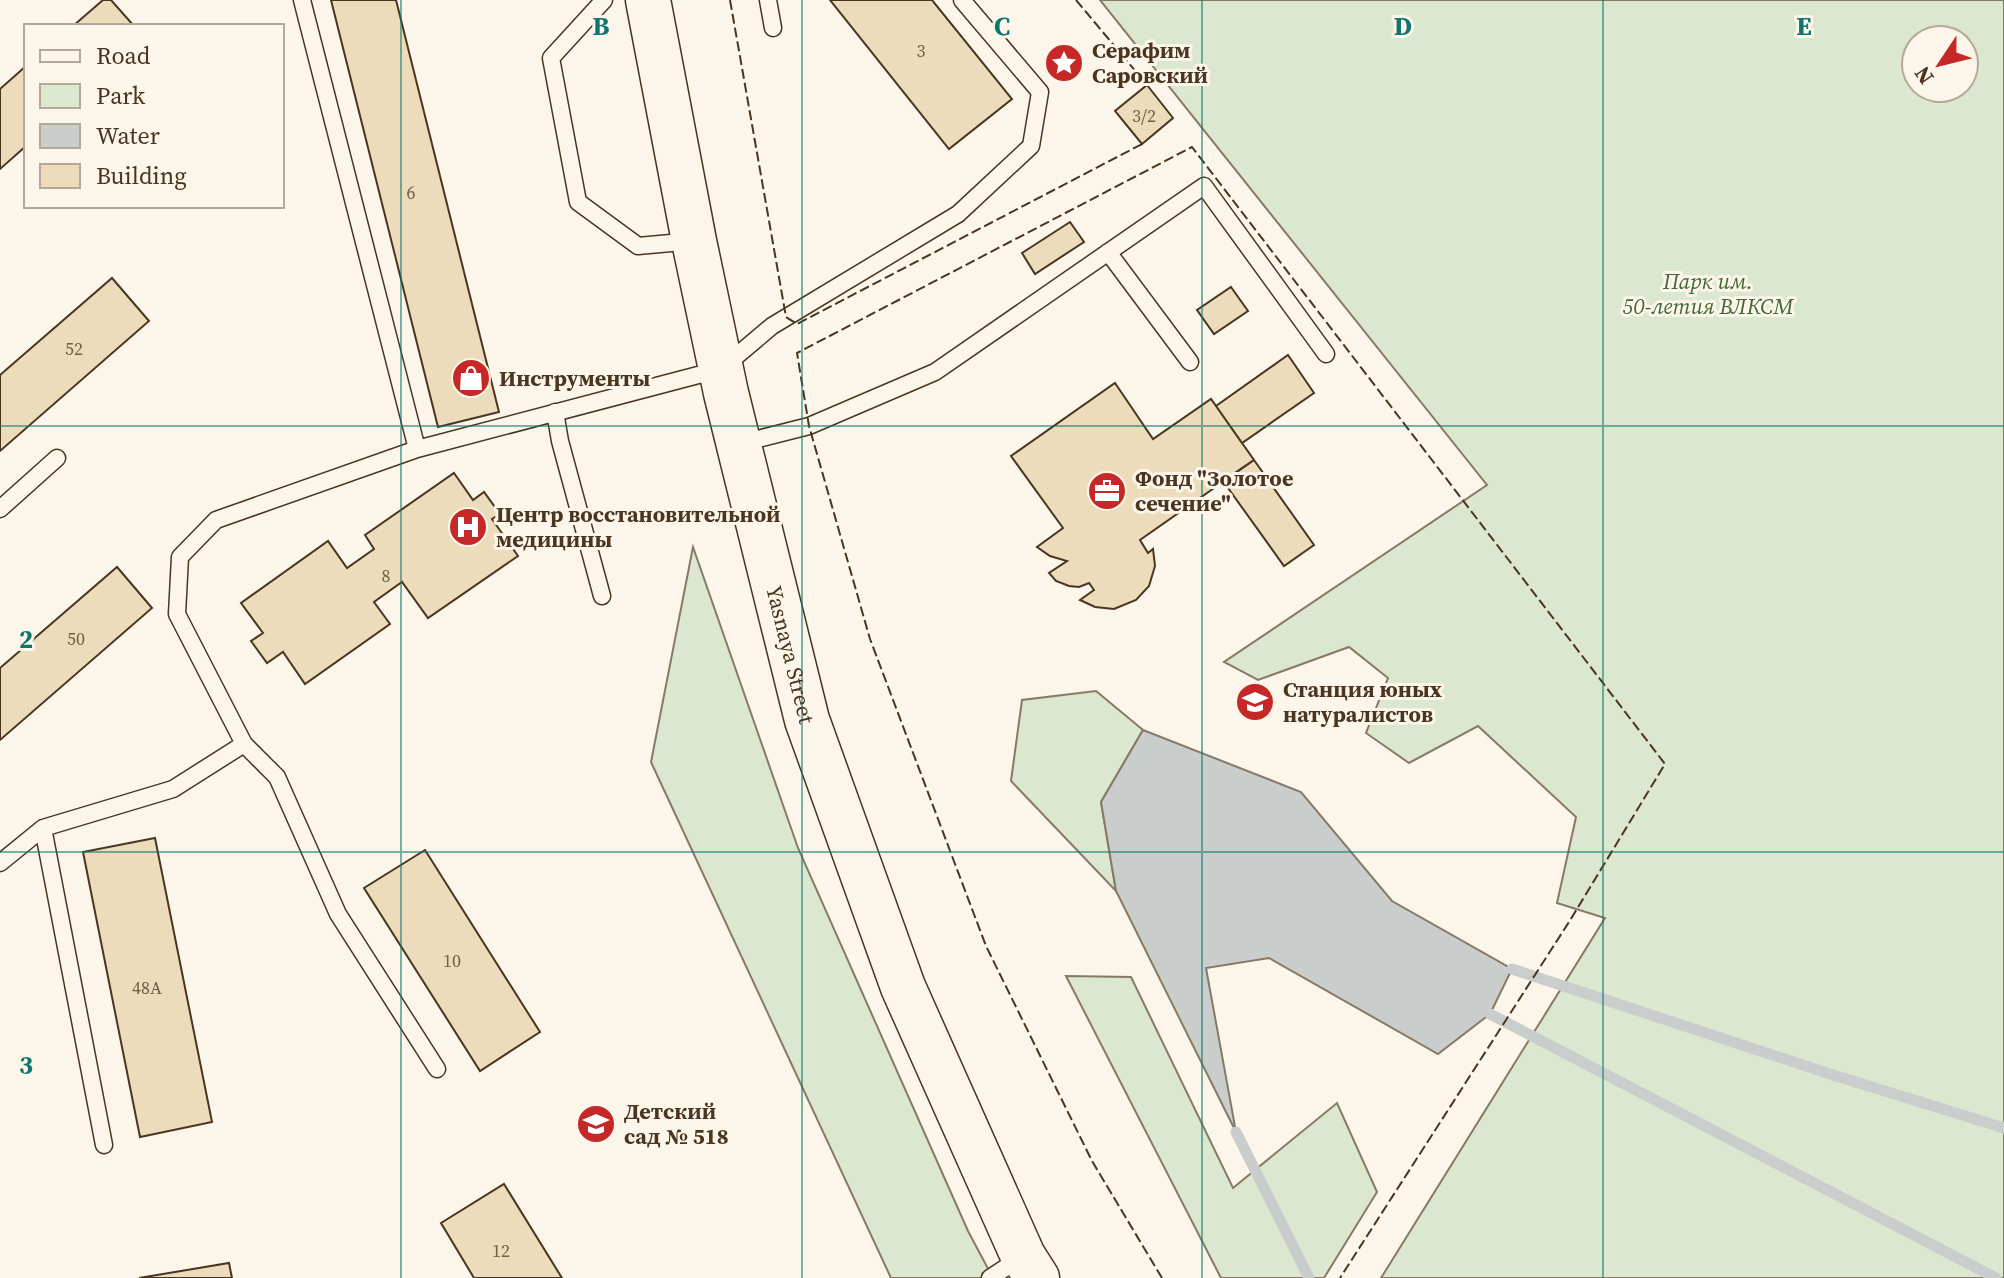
<svg xmlns="http://www.w3.org/2000/svg" width="2004" height="1278" viewBox="0 0 2004 1278" font-family="'Source Serif 4',serif">
  <style>
    .green { fill: #dce7d0; stroke: #887966; stroke-width: 2; fill-rule: evenodd }
    .water { fill: #c9cecd; stroke: #887966; stroke-width: 2 }
    .lines { fill: none; stroke-linecap: round; stroke-linejoin: round }
    .stream { stroke: #c9cecd; stroke-width: 11 }
    .building { fill: #ecdcbc; stroke: #4a3520; stroke-width: 2 }
    .lane-casing { stroke: #4a3520; stroke-width: 19 }
    .secondary-casing { stroke: #4a3520; stroke-width: 47 }
    .lane { stroke: #fbf6e9; stroke-width: 16 }
    .secondary { stroke: #fbf6e9; stroke-width: 44 }
    .fence { stroke: #4a3520; stroke-width: 2; stroke-dasharray: 10 4; stroke-linecap: butt }
    .grid { fill: none; stroke: #0f766e; stroke-width: 2; stroke-opacity: 0.55 }
    .labels { text-anchor: middle; dominant-baseline: central; stroke-width: 6; stroke-linejoin: round; paint-order: stroke }
    .number-label { font-size: 18px; fill: #725f47 }
    .poi-label { font-size: 22px; font-weight: bold; fill: #4a3520; stroke: #fbf6e9; text-anchor: start }
    .park-label { font-size: 22px; font-style: italic; fill: #436837; stroke: #fbf6e9 }
    .street-label { font-size: 22px; fill: #4a3520; stroke: #fbf6e9 }
    .grid-label { font-size: 26px; text-anchor: middle; font-weight: bold; fill: #0f766e; stroke: #fbf6e9; stroke-width: 6; stroke-linejoin: round; paint-order: stroke }
  </style>
  <rect width="100%" height="100%" fill="#fbf6e9"/>
  <!-- green -->
  <path class="green" d="M 1100,0 L 2004,0 L 2004,1278 L 1381,1278 L 1605,918 L 1557,903 L 1576,817 L 1478,726 L 1409,763 L 1366,733 L 1388,678 L 1349,647 L 1258,680 L 1224,662 L 1487,485 ZM 1916,40 L 1964,40 L 1964,88 L 1916,88 Z
    M 693,547 L 798,848 L 968,1231 L 993,1278 L 891,1278 L 651,762 Z
    M 1096,691 L 1143,730 L 1101,802 L 1116,891 L 1011,781 L 1022,700 Z
    M 1066,976 L 1131,977 L 1233,1188 L 1337,1103 L 1377,1192 L 1324,1278 L 1221,1278 Z"/>
  <!-- water -->
  <path class="water" d="M 1143,730 L 1301,792 L 1392,901 L 1512,969 L 1490,1014 L 1438,1054 L 1269,958 L 1206,968 L 1236,1132 L 1116,891 L 1101,802 Z"/>
  <g class="lines">
    <!-- stream -->
    <path class="stream" d="M 1512,969 L 1830,1074 L 2004,1128
      M 1490,1014 L 1996,1278
      M 1236,1132 L 1309,1278"/>
  </g>
  <!-- building -->
  <path class="building" d="M 103,0 L 111,0 L 134,26 L 73,26 Z
    M 331,0 L 396,0 L 499,412 L 438,427 Z
    M 830,0 L 932,0 L 1012,99 L 949,149 Z
    M 26,66 L 26,146 L 0,169 L 0,89 Z
    M 1147,85 L 1173,118 L 1142,144 L 1115,111 Z
    M 1070,222 L 1084,242 L 1035,274 L 1022,253 Z
    M 112,278 L 149,321 L 0,451 L 0,375 Z
    M 1231,287 L 1248,311 L 1214,334 L 1197,310 Z
    M 1288,355 L 1314,393 L 1242,443 L 1216,406 Z
    M 1115,383 L 1153,439 L 1211,399 L 1254,460 L 1140,540 L 1148,553 L 1153,549 L 1155,566 L 1149,586 L 1136,600 L 1114,609 L 1095,607 L 1080,600 L 1094,590 L 1089,583 L 1079,587 L 1069,586 L 1056,581 L 1049,573 L 1067,561 L 1050,556 L 1037,547 L 1063,528 L 1011,456 Z
    M 1254,460 L 1314,545 L 1284,566 L 1223,481 Z
    M 454,473 L 473,500 L 484,492 L 500,514 L 492,519 L 518,556 L 428,618 L 402,582 L 374,602 L 390,624 L 305,684 L 283,652 L 267,663 L 251,641 L 263,633 L 241,603 L 328,541 L 347,568 L 374,549 L 365,535 Z
    M 117,567 L 152,608 L 0,740 L 0,668 Z
    M 155,838 L 212,1122 L 140,1137 L 83,852 Z
    M 425,850 L 540,1032 L 480,1071 L 364,888 Z
    M 504,1184 L 562,1278 L 474,1278 L 441,1223 Z
    M 229,1263 L 232,1278 L 139,1278 Z"/>
  <g class="lines">
    <defs>
      <path id="lane" d="M 302,0 L 417,449
        M 604,0 L 551,58 L 578,202 L 638,246 L 693,241
        M 768,0 L 773,28
        M 1108,252 L 1190,362
        M 555,412 L 560,441 L 602,596
        M 742,443 L 809,426 L 935,372 L 1204,186 L 1326,354
        M 0,509 L 57,458
        M 244,744 L 277,777 L 338,914 L 437,1069
        M 0,863 L 43,828
        M 104,1145 L 43,828 L 173,789 L 244,744 L 177,614 L 180,557 L 216,520 L 417,449 L 721,369 L 772,326 L 958,214 L 1031,146 L 1040,92 L 962,0
        M 990,1278 L 1022,1257"/>
      <g id="secondary">
        <path id="s1" d="M 648,0 L 694,241 L 726,393 L 807,720 L 903,987 L 1023,1256 L 1037,1278"/>
      </g>
    </defs>
    <!-- lane casing -->
    <use href="#lane" class="lane-casing"/>
    <!-- secondary casing -->
    <use href="#secondary" class="secondary-casing"/>
    <!-- lane -->
    <use href="#lane" class="lane"/>
    <!-- secondary -->
    <use href="#secondary" class="secondary"/>
    <!-- fence -->
    <path class="fence" d="M 730,0 L 786,317 L 797,324 L 1142,144
      M 1076,0 L 1147,85
      M 1162,1278 L 1092,1161 L 986,946 L 870,639 L 809,426 L 797,353 L 1192,147 L 1665,764 L 1569,922 L 1340,1278"/>
  </g>
  <!-- grid -->
  <path class="grid" d="M 401,0 L 401,1278M 802,0 L 802,1278M 1202,0 L 1202,1278M 1603,0 L 1603,1278M 0,426 L 2004,426M 0,852 L 2004,852"/>
  <!-- icons -->
  <defs>
    <symbol id="sight-disc" viewBox="-11 -11 22 22"><circle r="9.5" fill="#c62828" stroke="#fbf6e9"/><path d="M0-6L1.8-2.2L6-1.7L2.9 1.2L3.7 5.4L0 3.3L-3.7 5.4L-2.9 1.2L-6-1.7L-1.8-2.2Z" fill="#fff"/></symbol>
    <symbol id="shop-disc" viewBox="-11 -11 22 22"><circle r="9.5" fill="#c62828" stroke="#fbf6e9"/><path d="M-5-2.5h2.3a2.7 3.5 0 0 1 5.4 0H5L5.5 6h-11ZM-1.5-2.5h3a1.5 2.3 0 0 0-3 0Z" fill="#fff"/></symbol>
    <symbol id="office-disc" viewBox="-11 -11 22 22"><circle r="9.5" fill="#c62828" stroke="#fbf6e9"/><path d="M-6-3h4V-5.5h4V-3h4V5H-6ZM-1-4.5V-3h2v-1.5ZM-6 0V1H6V0Z" fill="#fff"/></symbol>
    <symbol id="hospital-disc" viewBox="-11 -11 22 22"><circle r="9.5" fill="#c62828" stroke="#fbf6e9"/><path d="M-5-5h3v3.5h4V-5h3V5h-3V1.5h-4V5h-3Z" fill="#fff"/></symbol>
    <symbol id="university-disc" viewBox="-11 -11 22 22"><circle r="9.5" fill="#c62828" stroke="#fbf6e9"/><path d="M0-5L7-2L0 1L-7-2ZM-4 1L0 2.5L4 1V4Q0 6-4 4Z" fill="#fff"/></symbol>
    <symbol id="school-disc" viewBox="-11 -11 22 22"><circle r="9.5" fill="#c62828" stroke="#fbf6e9"/><path d="M0-5L7-2L0 1L-7-2ZM-4 1L0 2.5L4 1V4Q0 6-4 4Z" fill="#fff"/></symbol>
  </defs>
  <g fill-rule="evenodd">
    <use href="#sight-disc" x="1042" y="41" width="44" height="44"/>
    <use href="#shop-disc" x="449" y="356" width="44" height="44"/>
    <use href="#office-disc" x="1085" y="469" width="44" height="44"/>
    <use href="#hospital-disc" x="446" y="505" width="44" height="44"/>
    <use href="#university-disc" x="1233" y="680" width="44" height="44"/>
    <use href="#school-disc" x="574" y="1102" width="44" height="44"/>
  </g>
  <g class="labels">
    <!-- number labels -->
    <g class="number-label">
      <text x="921" y="50">3</text>
      <text x="1144" y="115">3/2</text>
      <text x="411" y="192">6</text>
      <text x="74" y="348">52</text>
      <text x="386" y="575">8</text>
      <text x="76" y="638">50</text>
      <text x="452" y="960">10</text>
      <text x="147" y="987">48А</text>
      <text x="501" y="1250">12</text>
    </g>
    <!-- poi labels -->
    <g class="poi-label">
      <text x="1092" y="50">Серафим<tspan x="1092" dy="25">Саровский</tspan></text>
      <text x="499" y="378">Инструменты</text>
      <text x="1135" y="478">Фонд "Золотое<tspan x="1135" dy="25">сечение"</tspan></text>
      <text x="496" y="514">Центр восстановительной<tspan x="496" dy="25">медицины</tspan></text>
      <text x="1283" y="689">Станция юных<tspan x="1283" dy="25">натуралистов</tspan></text>
      <text x="624" y="1111">Детский<tspan x="624" dy="25">сад № 518</tspan></text>
    </g>
    <!-- park labels -->
    <g class="park-label">
      <text x="1708" y="281">Парк им.<tspan x="1708" dy="25">50-летия ВЛКСМ</tspan></text>
    </g>
    <!-- street labels -->
    <g class="street-label">
      <text stroke="none"><textPath href="#s1" startOffset="670">Yasnaya Street</textPath></text>
    </g>
  </g>
  <g class="grid-label">
    <text x="601" y="35">B</text>
    <text x="1002" y="35">C</text>
    <text x="1403" y="35">D</text>
    <text x="1804" y="35">E</text>
    <text x="26" y="648">2</text>
    <text x="26" y="1074">3</text>
  </g>
  <!-- legend -->
  <rect x="24" y="24" width="260" height="184" fill="#fbf6e9" stroke="#b4a999" stroke-width="2"/>
  <rect x="40" y="50" width="40" height="12" fill="#fbf6e9" stroke="#b4a999" stroke-width="2"/>
  <text x="96" y="64" font-size="24" fill="#4a3520">Road</text>
  <rect x="40" y="84" width="40" height="24" fill="#dce7d0" stroke="#b4a999" stroke-width="2"/>
  <text x="96" y="104" font-size="24" fill="#4a3520">Park</text>
  <rect x="40" y="124" width="40" height="24" fill="#c9cecd" stroke="#b4a999" stroke-width="2"/>
  <text x="96" y="144" font-size="24" fill="#4a3520">Water</text>
  <rect x="40" y="164" width="40" height="24" fill="#ecdcbc" stroke="#b4a999" stroke-width="2"/>
  <text x="96" y="184" font-size="24" fill="#4a3520">Building</text>
  <!-- north arrow -->
  <g transform="translate(1940 64) rotate(235)"><circle r="38" fill="#fbf6e9" stroke="#b4a999" stroke-width="2"/>
  <path d="M0-6L14 30L0 20L-14 30Z" fill="#c62828"/>
  <text y="-12" font-size="22" font-weight="bold" text-anchor="middle" fill="#4a3520">N</text>
  </g>
</svg>
